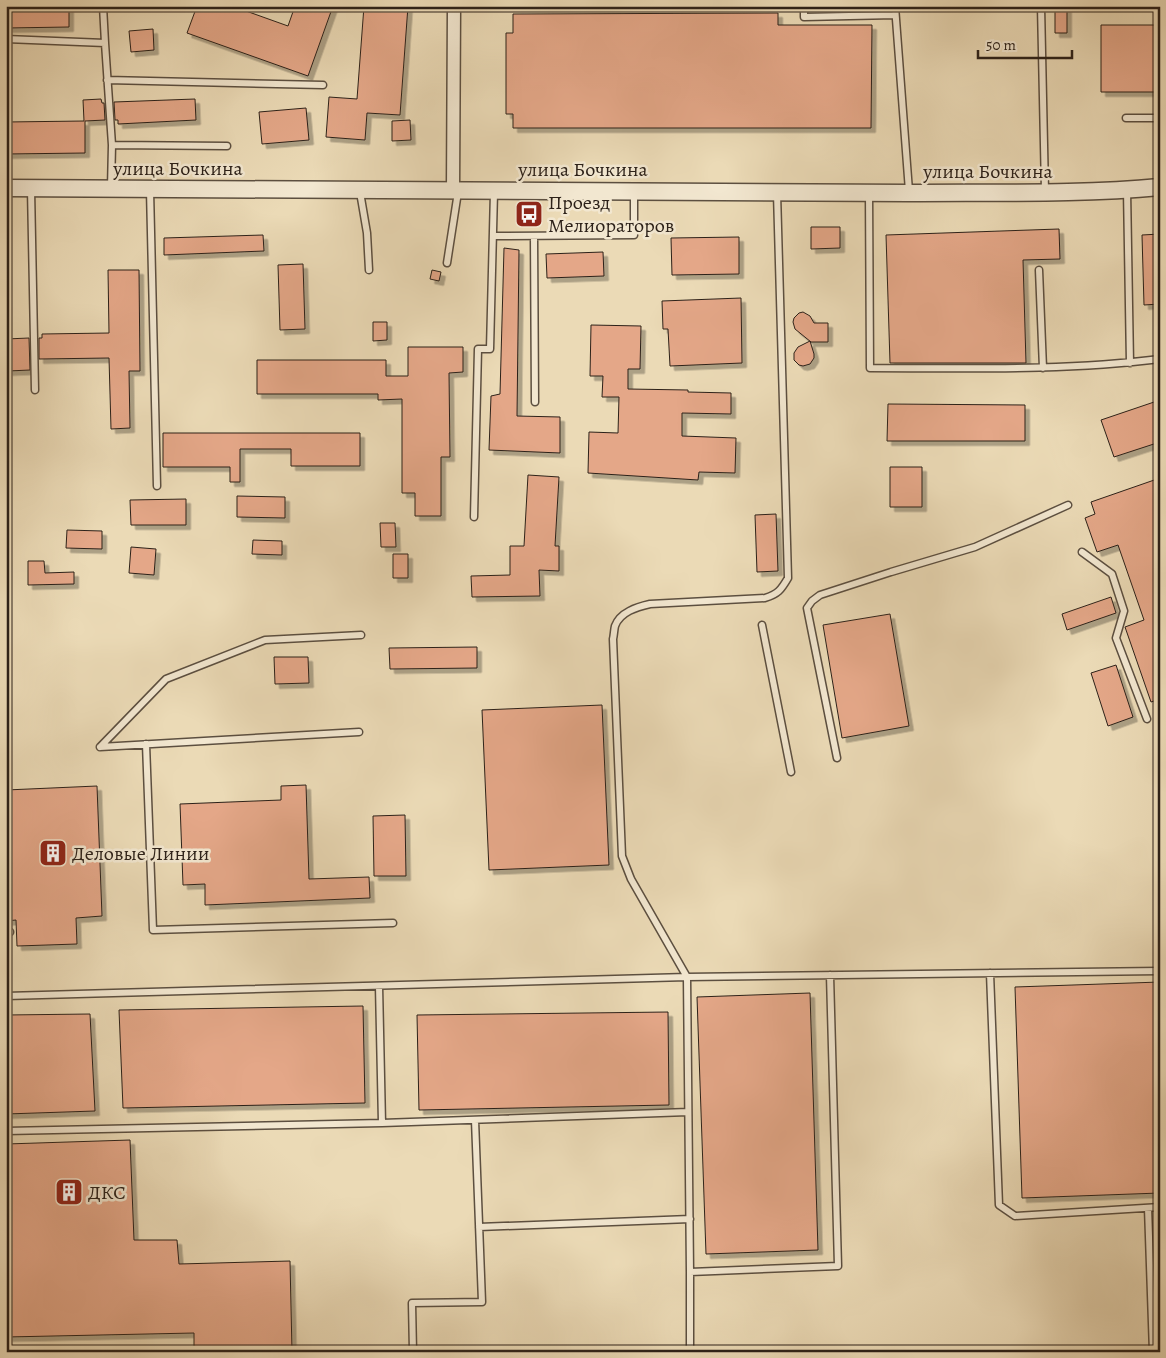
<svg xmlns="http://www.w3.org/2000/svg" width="1166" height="1358" viewBox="0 0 1166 1358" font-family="Alegreya,serif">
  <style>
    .building { fill: #e4a788; stroke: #2c2119; filter: url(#shadow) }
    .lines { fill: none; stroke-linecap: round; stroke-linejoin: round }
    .service-casing { stroke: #5c4f40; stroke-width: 9 }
    .minor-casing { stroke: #5c4f40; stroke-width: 15 }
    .tertiary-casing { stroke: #5c4f40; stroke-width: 19 }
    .service { stroke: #f2e7d0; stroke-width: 6 }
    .minor { stroke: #f2e7d0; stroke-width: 12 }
    .tertiary { stroke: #f2e7d0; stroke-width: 16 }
    .labels { text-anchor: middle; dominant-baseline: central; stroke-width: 5; stroke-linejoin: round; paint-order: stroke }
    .street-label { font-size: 20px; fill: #2c2119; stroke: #f2e7d0 }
    .poi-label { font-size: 20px; fill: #2c2119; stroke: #f2e7d0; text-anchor: start }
  </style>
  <defs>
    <filter id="shadow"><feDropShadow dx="4.5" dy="4.5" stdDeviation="0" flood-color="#0004"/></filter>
  </defs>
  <rect width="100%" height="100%" fill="#ebdab6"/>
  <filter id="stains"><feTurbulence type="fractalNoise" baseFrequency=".004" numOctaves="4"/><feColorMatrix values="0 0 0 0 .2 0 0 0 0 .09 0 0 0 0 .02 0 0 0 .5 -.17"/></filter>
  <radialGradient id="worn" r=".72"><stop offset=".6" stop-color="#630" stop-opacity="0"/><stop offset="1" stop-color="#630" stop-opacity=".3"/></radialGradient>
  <!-- building -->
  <path class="building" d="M 6,6 L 69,6 L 69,27 L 6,28 Z
    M 197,6 L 232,6 L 288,26 L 295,6 L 333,6 L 308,76 L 187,33 Z
    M 364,6 L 408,6 L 400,115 L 367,113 L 365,140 L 326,137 L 329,97 L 357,99 Z
    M 1055,6 L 1067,6 L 1067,33 L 1055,33 Z
    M 778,13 L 778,25 L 872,25 L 871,128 L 513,128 L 513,114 L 506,114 L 506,33 L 513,33 L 513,14 Z
    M 1101,25 L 1160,25 L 1160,92 L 1101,92 Z
    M 153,29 L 154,50 L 131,52 L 129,31 Z
    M 101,99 L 102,103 L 104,103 L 105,120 L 85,121 L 85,153 L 6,154 L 6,122 L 84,121 L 83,100 Z
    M 195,99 L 196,120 L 118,124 L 118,120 L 115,120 L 114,102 Z
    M 306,108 L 309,140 L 262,144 L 259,112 Z
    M 410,120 L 411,140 L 392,141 L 392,121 Z
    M 811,227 L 840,227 L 840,248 L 811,249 Z
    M 1059,229 L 1060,259 L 1023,260 L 1026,363 L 890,363 L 886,235 Z
    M 1160,234 L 1160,304 L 1144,305 L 1142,235 Z
    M 263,235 L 264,251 L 164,255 L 164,238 Z
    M 739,237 L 739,274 L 672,275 L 671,238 Z
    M 504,248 L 519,250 L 517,416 L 560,417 L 560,453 L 489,450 L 491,396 L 500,394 Z
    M 603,252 L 604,276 L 547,278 L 546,254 Z
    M 303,264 L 305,329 L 280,330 L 278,265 Z
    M 108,270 L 139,270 L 140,371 L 129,371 L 130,428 L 111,429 L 109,358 L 39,359 L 39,338 L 42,338 L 42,334 L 109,333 Z
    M 432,270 L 441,272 L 439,281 L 430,279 Z
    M 741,298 L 742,363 L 670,366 L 668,329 L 663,329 L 662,301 Z
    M 803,312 L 810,316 L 814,323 L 828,323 L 828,342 L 811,342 L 795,329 L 793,322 L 794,318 L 799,313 Z
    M 373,322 L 387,322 L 387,340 L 373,341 Z
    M 591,325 L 641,326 L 640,369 L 628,369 L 628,389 L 688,390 L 688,392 L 731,393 L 731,414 L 682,413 L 682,436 L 736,438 L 735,473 L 699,472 L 698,480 L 588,473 L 589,432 L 618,433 L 619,397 L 602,397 L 603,376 L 590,376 Z
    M 29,338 L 30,370 L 8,371 L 6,339 Z
    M 810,341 L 814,354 L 814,358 L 810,364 L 803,366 L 799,365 L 794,360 L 794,353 L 798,347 Z
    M 408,347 L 463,347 L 463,372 L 449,373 L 450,457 L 441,457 L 441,516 L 415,516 L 415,493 L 402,493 L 402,399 L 378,400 L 378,394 L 257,394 L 257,360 L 386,360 L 386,376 L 408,376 Z
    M 1160,400 L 1160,442 L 1114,457 L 1101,420 Z
    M 888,404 L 1025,405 L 1025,441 L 887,441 Z
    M 163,433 L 360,433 L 360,466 L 291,466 L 291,449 L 240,449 L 240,482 L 230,482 L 230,467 L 163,467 Z
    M 890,467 L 922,467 L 922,507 L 890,507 Z
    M 528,475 L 559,477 L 555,546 L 559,546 L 559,571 L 539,570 L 540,596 L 472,597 L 471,576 L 510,575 L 510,546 L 524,546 Z
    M 1160,478 L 1160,699 L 1151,702 L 1125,627 L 1144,620 L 1118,545 L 1097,552 L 1085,518 L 1095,514 L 1091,502 Z
    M 237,496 L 285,497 L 285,518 L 237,517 Z
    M 186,499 L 186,525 L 131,525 L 130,500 Z
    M 776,514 L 778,571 L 757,572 L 755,515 Z
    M 380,523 L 395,523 L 396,547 L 381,547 Z
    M 67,530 L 102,531 L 102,549 L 66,548 Z
    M 253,540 L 282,541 L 282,555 L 252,554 Z
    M 131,547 L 156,549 L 154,575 L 129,573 Z
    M 393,554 L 408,554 L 408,578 L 393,578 Z
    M 28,561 L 44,561 L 45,573 L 74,572 L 74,584 L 28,585 Z
    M 1111,597 L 1116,613 L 1067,630 L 1062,614 Z
    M 890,614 L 909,726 L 842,738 L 823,625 Z
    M 477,647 L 477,668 L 390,669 L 389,648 Z
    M 274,657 L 308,657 L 309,683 L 275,684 Z
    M 1116,665 L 1133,717 L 1108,726 L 1091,673 Z
    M 602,705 L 609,865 L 489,870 L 482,710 Z
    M 306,785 L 309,879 L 369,877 L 370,898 L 205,905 L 205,884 L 183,885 L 180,804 L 281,800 L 281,786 Z
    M 97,786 L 102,916 L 76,918 L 77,944 L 17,946 L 16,920 L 6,921 L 6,790 Z
    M 405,815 L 406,876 L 374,876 L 373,816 Z
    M 1160,982 L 1160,1193 L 1022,1198 L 1015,987 Z
    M 810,993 L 818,1250 L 706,1254 L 697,997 Z
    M 363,1006 L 365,1103 L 123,1108 L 119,1010 Z
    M 668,1012 L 669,1105 L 419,1110 L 417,1015 Z
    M 90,1014 L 95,1111 L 6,1114 L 6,1015 Z
    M 130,1140 L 134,1240 L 177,1240 L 179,1264 L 290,1261 L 292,1352 L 194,1352 L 194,1333 L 6,1337 L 6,1144 Z"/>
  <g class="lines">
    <defs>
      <path id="service" d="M 804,6 L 804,17 L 895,15
        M 895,6 L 909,191
        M 1041,6 L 1045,191
        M 1122,7 L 1160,7
        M 6,39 L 105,43 L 103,6
        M 105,43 L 112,145
        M 107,80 L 323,85
        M 1126,118 L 1160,118
        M 111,188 L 112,145 L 227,146
        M 31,189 L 35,390
        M 150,190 L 157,486
        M 1127,190 L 1130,363
        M 360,192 L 367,233 L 369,270
        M 869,193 L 870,368 C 967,368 1064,371 1160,359
        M 493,236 L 634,235 L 634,192
        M 534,236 L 535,402
        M 447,263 L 458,192
        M 1039,270 L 1043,368
        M 474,517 L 478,349 L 490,349 L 494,192
        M 1082,552 L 1112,574 L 1124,611 L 1116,638 L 1147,719
        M 762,625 L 791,772
        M 146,744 L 153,930 L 393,923
        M 100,747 L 166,679 L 265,640 L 361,635
        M 100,747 L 359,732
        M 837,758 L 807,608 L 812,601 L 820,595 L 891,572 L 975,547 L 1068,505
        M 6,932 L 10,932
        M 990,973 L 999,1205 L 1015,1216 L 1160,1207
        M 379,986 L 382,1123 L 688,1112
        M 6,996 L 687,977 L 1160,971
        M 6,1131 L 382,1123
        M 1148,1208 L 1153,1352
        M 479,1227 L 690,1219
        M 690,1272 L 838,1266 L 830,975
        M 413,1352 L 412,1303 L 482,1302 L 475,1120
        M 690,1352 L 690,1272 L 687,977 L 631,879 L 622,856 L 613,639 C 614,635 614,630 615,626 C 620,612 637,607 650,604 L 765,598 C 778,594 781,590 788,578 L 777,193"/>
      <path id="minor" d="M 453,190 L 454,6"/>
      <path id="tertiary" d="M 6,188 L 909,193 C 992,192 1077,195 1160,187"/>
    </defs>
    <!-- service casing -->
    <use href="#service" class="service-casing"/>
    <!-- minor casing -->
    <use href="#minor" class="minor-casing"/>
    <!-- tertiary casing -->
    <use href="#tertiary" class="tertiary-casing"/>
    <!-- service -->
    <use href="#service" class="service"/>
    <!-- minor -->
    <use href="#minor" class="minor"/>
    <!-- tertiary -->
    <use href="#tertiary" class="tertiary"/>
  </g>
  <!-- icons -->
  <defs>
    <symbol id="bus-square" viewBox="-11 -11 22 22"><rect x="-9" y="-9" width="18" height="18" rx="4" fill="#8f2418" stroke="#f2e7d0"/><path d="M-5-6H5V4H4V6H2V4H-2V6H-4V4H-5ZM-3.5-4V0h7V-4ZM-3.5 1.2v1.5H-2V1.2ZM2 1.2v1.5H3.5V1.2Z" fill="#fff"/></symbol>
    <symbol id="building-square" viewBox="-11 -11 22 22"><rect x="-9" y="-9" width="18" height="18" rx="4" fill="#8f2418" stroke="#f2e7d0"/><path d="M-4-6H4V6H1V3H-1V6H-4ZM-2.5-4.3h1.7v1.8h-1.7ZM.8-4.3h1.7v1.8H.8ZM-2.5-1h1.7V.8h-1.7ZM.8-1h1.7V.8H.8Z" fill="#fff"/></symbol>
  </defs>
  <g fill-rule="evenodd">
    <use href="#bus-square" x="513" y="198" width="32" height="32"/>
    <use href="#building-square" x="37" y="837" width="32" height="32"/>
    <use href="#building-square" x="53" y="1176" width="32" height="32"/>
  </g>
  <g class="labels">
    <!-- street labels -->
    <g class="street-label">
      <text x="178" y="168">улица Бочкина</text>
      <text x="583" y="169">улица Бочкина</text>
      <text x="988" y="171">улица Бочкина</text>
    </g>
    <!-- poi labels -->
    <g class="poi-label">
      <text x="548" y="202">Проезд<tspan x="548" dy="23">Мелиораторов</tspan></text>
      <text x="72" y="853">Деловые Линии</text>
      <text x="88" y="1192">ДКС</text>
    </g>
  </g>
  <!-- margin -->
  <rect width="1166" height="1358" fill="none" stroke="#ebdab6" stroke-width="25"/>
  <rect x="8" y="8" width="1151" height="1343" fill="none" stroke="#2c2119" stroke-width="2.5"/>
  <rect x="12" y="12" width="1141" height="1333" fill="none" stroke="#2c2119"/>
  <!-- scale -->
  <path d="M978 50v8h94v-8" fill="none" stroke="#2c2119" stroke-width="2.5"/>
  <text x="986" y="50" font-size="15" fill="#2c2119" stroke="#f2e7d0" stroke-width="4" paint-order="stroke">50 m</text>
  <rect width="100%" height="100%" filter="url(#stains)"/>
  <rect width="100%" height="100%" fill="url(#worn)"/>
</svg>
